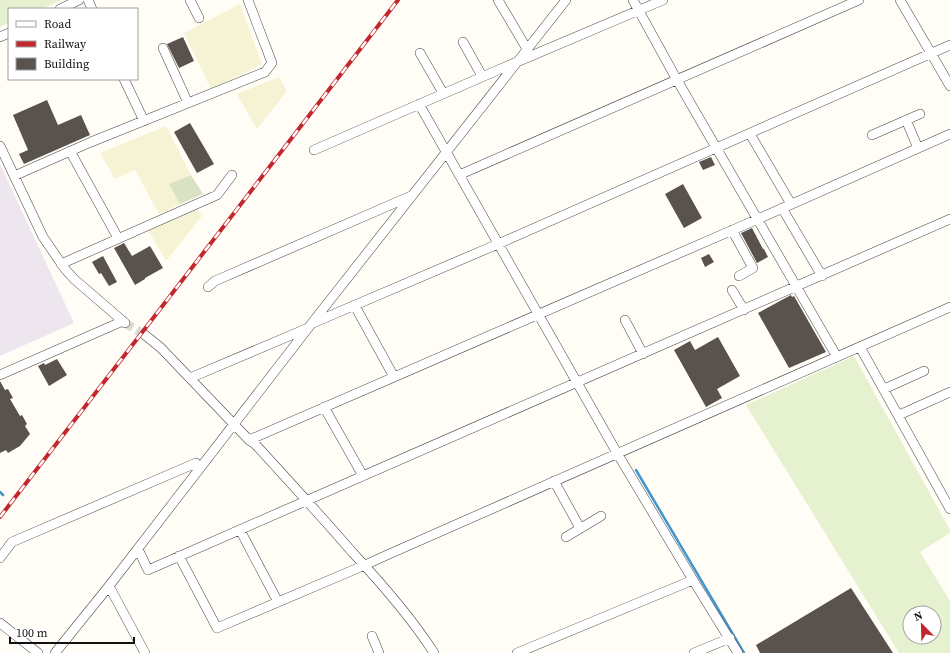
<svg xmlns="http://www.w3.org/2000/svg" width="950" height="653" viewBox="0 0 950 653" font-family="'Source Serif 4',serif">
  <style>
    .industrial { fill: #eee6ef }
    .farmland { fill: #f6f3d4 }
    .cemetery { fill: #d9e3c4 }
    .pitch { fill: #e6f2cf; fill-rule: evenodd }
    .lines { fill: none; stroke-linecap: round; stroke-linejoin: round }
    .stream { stroke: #3f96cf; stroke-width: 2.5 }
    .building { fill: #5a524d }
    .minor-tunnel { stroke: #dbdad3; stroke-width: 9; stroke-dasharray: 9 4.5; stroke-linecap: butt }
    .minor-casing { stroke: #444; stroke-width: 10 }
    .minor { stroke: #fff; stroke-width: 9 }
    .rail-casing { stroke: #c4262e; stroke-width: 4 }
    .rail { stroke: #fff; stroke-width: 2.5; stroke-dasharray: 8; stroke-linecap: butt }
  </style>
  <rect width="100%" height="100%" fill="#fffdf5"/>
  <!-- industrial -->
  <path class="industrial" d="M 0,164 L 74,323 L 0,356 Z"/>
  <!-- farmland -->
  <path class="farmland" d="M 240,4 L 262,64 L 211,89 L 184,33 Z
    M 279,77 L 287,91 L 257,129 L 237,94 Z
    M 166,126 L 191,175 L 169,184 L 180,204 L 159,214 L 135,170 L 115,179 L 100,153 Z
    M 197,209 L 202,216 L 166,261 L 148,230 Z"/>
  <!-- cemetery -->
  <path class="cemetery" d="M 191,175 L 203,194 L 180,204 L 169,184 Z"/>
  <!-- pitch -->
  <path class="pitch" d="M 0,0 L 62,0 L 42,9 L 9,9 L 9,23 L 0,27 Z
    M 854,356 L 950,530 L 950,533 L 920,552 L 950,601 L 950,653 L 899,653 L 746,405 ZM 910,613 L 934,613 L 934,637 L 910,637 Z"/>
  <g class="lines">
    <!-- stream -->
    <path class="stream" d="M 636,470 L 744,653
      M 0,492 L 3,495"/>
  </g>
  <!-- building -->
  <path class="building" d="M 183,37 L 194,61 L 179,68 L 167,44 Z
    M 47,100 L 58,125 L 81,115 L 90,135 L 24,164 L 19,154 L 28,150 L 13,115 Z
    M 190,123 L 214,164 L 197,173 L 174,132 Z
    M 711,157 L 715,165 L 703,170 L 699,162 Z
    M 683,184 L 702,218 L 684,228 L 665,194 Z
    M 752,228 L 763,249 L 764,249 L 768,257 L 757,263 L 741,233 Z
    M 124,243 L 132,256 L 150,246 L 163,268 L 145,278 L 145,279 L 135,285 L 114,248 Z
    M 709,254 L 714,262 L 705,267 L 701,258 Z
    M 103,256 L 117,282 L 109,286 L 101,273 L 99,274 L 92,262 Z
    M 791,295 L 792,297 L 794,296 L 826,352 L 789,368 L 758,313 Z
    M 718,337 L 740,376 L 717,389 L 722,398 L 706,407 L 674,350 L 690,341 L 695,350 Z
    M 57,359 L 67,375 L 49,386 L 38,366 L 44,363 L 45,365 Z
    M 0,381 L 5,390 L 8,389 L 13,398 L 10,399 L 20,416 L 22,415 L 27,424 L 25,426 L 30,434 L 20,446 L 8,453 L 6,450 L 0,453 Z
    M 851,588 L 893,653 L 760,653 L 756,645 Z"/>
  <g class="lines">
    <!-- minor-tunnel -->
    <path class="minor-tunnel" d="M 125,323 L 145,335"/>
    <defs>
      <path id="minor" d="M 88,0 L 92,9
        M 190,0 L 199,18
        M 498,0 L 527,49
        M 633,0 L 677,80 L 837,357
        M 900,0 L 950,86
        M 60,9 L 79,0
        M 0,37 L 9,33
        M 463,42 L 482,76
        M 163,48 L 188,103
        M 420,53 L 443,93
        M 124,79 L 144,121
        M 419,104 L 617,453 L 693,580 L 738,653
        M 906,120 L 918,148
        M 750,134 L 791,204
        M 872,135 L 920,114
        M 0,146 L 43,237 L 65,269 L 74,279 L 125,323
        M 314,150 L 498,70 L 663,0
        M 70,151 L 118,238
        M 459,175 L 859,0
        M 14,176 L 91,142 L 265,72 L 272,63 L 248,0
        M 782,208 L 822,276
        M 732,230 L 753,268 L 739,276
        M 61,264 L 217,195 L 232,175
        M 208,287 L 215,281 L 411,196
        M 732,290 L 744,310
        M 355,306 L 394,377
        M 625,320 L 643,354
        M 313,323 L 498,244 L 950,45
        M 145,335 L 161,348 L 249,440 L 255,444 C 288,480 321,516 353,553 C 382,584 411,617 434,653
        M 860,347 L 950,509
        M 0,375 L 123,321
        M 190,378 L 308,328
        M 884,389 L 924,371
        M 324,407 L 363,476
        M 899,415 L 950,392
        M 249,440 L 758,219 L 950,134
        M 554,481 L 580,528
        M 240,530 L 278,602
        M 566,537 L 601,516
        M 138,549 L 148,570 L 950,219
        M 179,556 L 217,628 L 365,565 L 387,555 L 950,307
        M 0,558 L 12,542 L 196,463
        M 109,586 L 145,653
        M 0,623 L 38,653
        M 372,636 L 379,653
        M 55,653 L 109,586 L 312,323 L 566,0
        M 517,653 L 693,580
        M 694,653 L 730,638"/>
    </defs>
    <!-- minor casing -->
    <use href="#minor" class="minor-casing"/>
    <!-- minor -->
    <use href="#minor" class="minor"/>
    <defs>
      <path id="rail" d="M 0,517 L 398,0"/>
    </defs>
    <!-- rail casing -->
    <use href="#rail" class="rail-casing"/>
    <!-- rail -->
    <use href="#rail" class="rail"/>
  </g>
  <!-- legend -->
  <rect x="8" y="8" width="130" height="72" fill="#ffffff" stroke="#a0a0a0"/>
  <rect x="16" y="21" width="20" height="6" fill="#ffffff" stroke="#a0a0a0"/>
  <text x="44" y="28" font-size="12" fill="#111111">Road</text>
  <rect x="16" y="41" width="20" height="6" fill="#c4262e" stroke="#a0a0a0"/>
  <text x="44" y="48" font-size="12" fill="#111111">Railway</text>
  <rect x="16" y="58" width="20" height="12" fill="#5a524d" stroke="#a0a0a0"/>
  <text x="44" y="68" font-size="12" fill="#111111">Building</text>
  <!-- north arrow -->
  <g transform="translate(922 625) rotate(337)"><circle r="19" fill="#ffffff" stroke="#a0a0a0"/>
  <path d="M0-3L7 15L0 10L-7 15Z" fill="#c4262e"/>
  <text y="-6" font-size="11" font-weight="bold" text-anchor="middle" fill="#111111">N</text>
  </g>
  <!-- scale -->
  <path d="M10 637v6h124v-6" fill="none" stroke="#111111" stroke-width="2"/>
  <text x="16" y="637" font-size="12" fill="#111111" stroke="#ffffff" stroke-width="3" paint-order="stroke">100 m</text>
</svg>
